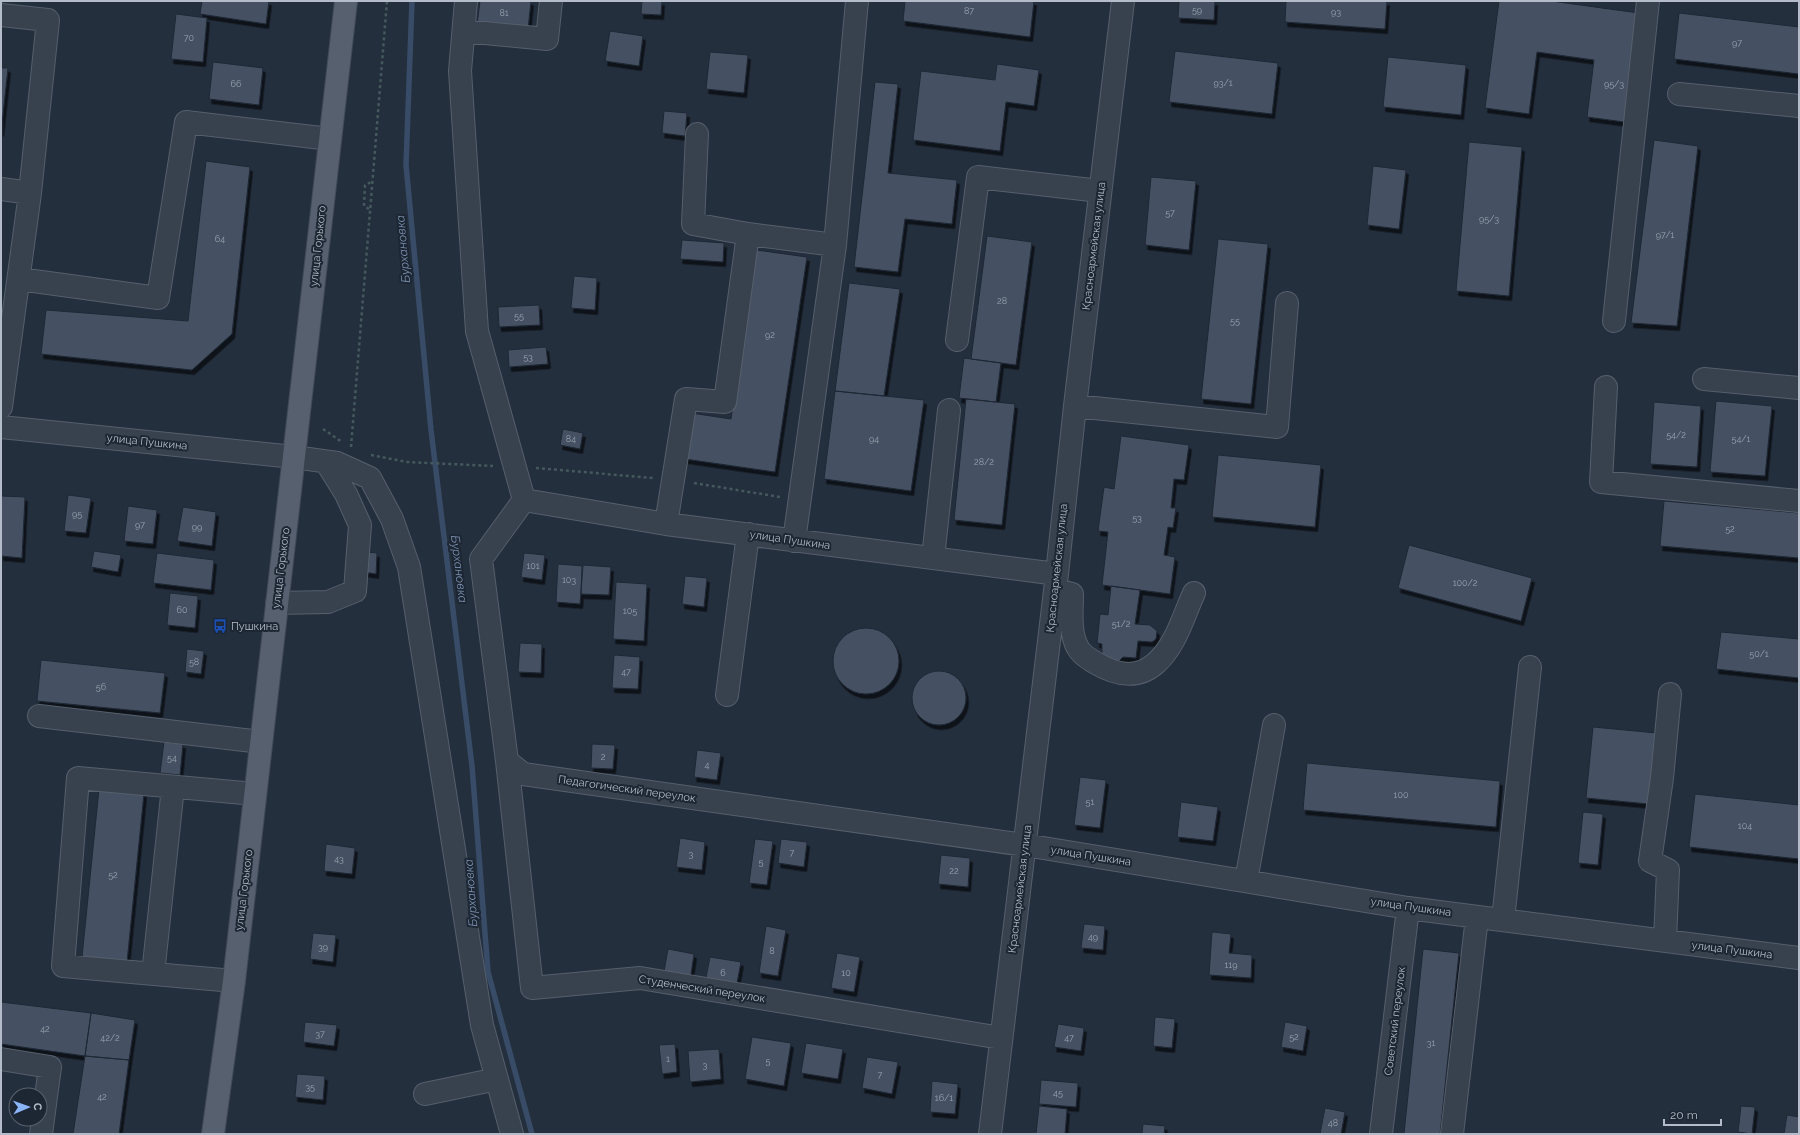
<svg xmlns="http://www.w3.org/2000/svg" width="1800" height="1135" viewBox="0 0 1800 1135" font-family="Raleway,sans-serif">
  <style>
    .lines { fill: none; stroke-linecap: round; stroke-linejoin: round }
    .stream { stroke: #394c67; stroke-width: 5.5 }
    .building { fill: #455162; stroke: #1f2835; filter: url(#shadow) }
    .minor-casing { stroke: #565f6c; stroke-width: 24 }
    .major-casing { stroke: #414a57; stroke-width: 24 }
    .path { stroke: #44595c; stroke-width: 2.5; stroke-dasharray: 3 3; stroke-linecap: butt }
    .minor { stroke: #38414e; stroke-width: 22 }
    .major { stroke: #56606e; stroke-width: 22 }
    .labels { text-anchor: middle; dominant-baseline: central; stroke-width: 4; stroke-linejoin: round; paint-order: stroke }
    .number-label { font-size: 9px; fill: #98a1af }
    .street-label { font-size: 11px; fill: #b4bcc9; stroke: #1d2633 }
    .poi-label { font-size: 11px; fill: #b4bcc9; stroke: #1d2633; text-anchor: start }
    .water-label { font-size: 12px; font-style: italic; fill: #7c92b1; stroke: #1d2633 }
  </style>
  <defs>
    <filter id="shadow"><feDropShadow dx="2.5" dy="4.5" stdDeviation="0" flood-color="#0009"/></filter>
  </defs>
  <rect width="100%" height="100%" fill="#242f3e"/>
  <g class="lines">
    <!-- stream -->
    <path class="stream" d="M 412,1 L 406,165 L 431,430 L 472,766 L 488,972 L 532,1134"/>
  </g>
  <!-- building -->
  <path class="building" d="M 202,1 L 269,1 L 266,24 L 200,14 Z
    M 480,1 L 531,1 L 528,29 L 477,25 Z
    M 642,1 L 662,1 L 661,15 L 641,14 Z
    M 905,1 L 1034,1 L 1030,37 L 903,21 Z
    M 1179,1 L 1215,1 L 1214,20 L 1178,18 Z
    M 1286,1 L 1387,1 L 1385,29 L 1285,22 Z
    M 1499,1 L 1551,1 L 1646,14 L 1632,123 L 1587,117 L 1594,60 L 1537,52 L 1529,114 L 1485,108 Z
    M 1679,13 L 1799,27 L 1799,74 L 1674,59 Z
    M 176,14 L 207,18 L 203,62 L 171,59 Z
    M 610,31 L 643,36 L 639,66 L 605,61 Z
    M 1175,51 L 1278,63 L 1272,114 L 1169,102 Z
    M 710,52 L 748,55 L 744,93 L 706,89 Z
    M 1388,57 L 1466,65 L 1461,115 L 1383,107 Z
    M 213,62 L 263,68 L 259,105 L 209,99 Z
    M 997,64 L 1039,70 L 1034,106 L 1006,102 L 1000,151 L 913,140 L 921,71 L 995,80 Z
    M 1,68 L 8,68 L 1,132 Z
    M 875,82 L 898,84 L 888,173 L 957,180 L 952,224 L 905,219 L 898,272 L 854,267 Z
    M 664,111 L 687,113 L 685,136 L 662,133 Z
    M 1654,140 L 1698,146 L 1677,326 L 1631,323 Z
    M 1469,142 L 1522,147 L 1509,296 L 1456,291 Z
    M 206,161 L 250,167 L 232,334 L 192,370 L 41,354 L 46,310 L 188,321 Z
    M 1373,166 L 1406,170 L 1399,229 L 1367,225 Z
    M 1151,177 L 1196,181 L 1189,250 L 1145,245 Z
    M 987,236 L 1032,242 L 1016,365 L 971,359 Z
    M 1218,239 L 1268,244 L 1251,404 L 1201,399 Z
    M 682,240 L 724,243 L 723,262 L 680,259 Z
    M 756,250 L 807,257 L 775,472 L 685,459 L 691,413 L 731,419 Z
    M 574,276 L 597,278 L 595,310 L 571,308 Z
    M 849,283 L 900,289 L 884,396 L 835,391 Z
    M 539,305 L 540,325 L 499,327 L 498,307 Z
    M 546,347 L 548,364 L 509,367 L 508,350 Z
    M 964,358 L 1001,363 L 996,402 L 959,398 Z
    M 835,391 L 924,400 L 911,491 L 824,479 Z
    M 966,399 L 1015,404 L 1002,525 L 954,520 Z
    M 1716,401 L 1772,406 L 1765,476 L 1710,472 Z
    M 1654,402 L 1701,406 L 1697,467 L 1650,464 Z
    M 563,429 L 583,433 L 580,449 L 560,445 Z
    M 1121,436 L 1189,445 L 1184,480 L 1174,479 L 1171,508 L 1176,508 L 1173,528 L 1168,527 L 1164,555 L 1175,557 L 1170,594 L 1102,585 L 1108,532 L 1098,531 L 1104,487 L 1114,489 Z
    M 1218,455 L 1321,465 L 1315,527 L 1212,517 Z
    M 68,495 L 91,498 L 86,533 L 64,531 Z
    M 1,496 L 25,497 L 22,558 L 1,556 Z
    M 1664,501 L 1799,513 L 1799,558 L 1660,546 Z
    M 128,506 L 157,510 L 153,544 L 124,541 Z
    M 183,507 L 216,512 L 212,546 L 177,541 Z
    M 1409,545 L 1532,578 L 1521,621 L 1398,588 Z
    M 94,551 L 121,555 L 118,572 L 91,567 Z
    M 365,552 L 377,553 L 376,574 L 364,572 Z
    M 157,553 L 214,560 L 211,590 L 153,583 Z
    M 524,553 L 545,555 L 542,580 L 521,577 Z
    M 558,564 L 583,566 L 580,604 L 556,602 Z
    M 582,565 L 611,567 L 609,595 L 581,594 Z
    M 685,576 L 707,578 L 704,607 L 682,604 Z
    M 616,582 L 647,584 L 644,641 L 613,639 Z
    M 1111,586 L 1140,590 L 1135,624 L 1150,625 L 1157,631 L 1156,639 L 1152,642 L 1138,641 L 1136,658 L 1123,657 L 1118,662 L 1102,657 L 1102,644 L 1097,643 L 1100,614 L 1108,615 Z
    M 170,593 L 198,596 L 195,628 L 167,625 Z
    M833 661a33 33 0 1 1 66 0a33 33 0 1 1-66 0Z
    M 1721,632 L 1799,639 L 1799,678 L 1716,669 Z
    M 520,643 L 542,644 L 541,673 L 518,672 Z
    M 187,649 L 204,651 L 201,674 L 185,672 Z
    M 614,655 L 640,657 L 638,689 L 612,688 Z
    M 41,660 L 165,673 L 160,713 L 37,701 Z
    M912 698a27 27 0 1 1 54 0a27 27 0 1 1-54 0Z
    M 1593,727 L 1656,733 L 1649,804 L 1586,798 Z
    M 164,742 L 183,744 L 180,775 L 160,773 Z
    M 592,744 L 615,745 L 613,769 L 591,768 Z
    M 697,750 L 721,753 L 717,780 L 694,777 Z
    M 1307,763 L 1500,781 L 1496,827 L 1303,810 Z
    M 1080,777 L 1106,780 L 1100,828 L 1074,825 Z
    M 99,789 L 144,793 L 127,962 L 82,957 Z
    M 1695,794 L 1799,805 L 1799,859 L 1689,847 Z
    M 1181,802 L 1218,807 L 1213,841 L 1177,837 Z
    M 1583,812 L 1603,814 L 1598,865 L 1578,863 Z
    M 680,838 L 705,842 L 702,870 L 676,867 Z
    M 755,839 L 773,841 L 767,885 L 749,883 Z
    M 781,839 L 807,842 L 804,867 L 778,863 Z
    M 326,844 L 355,848 L 352,874 L 324,871 Z
    M 941,855 L 970,858 L 968,887 L 938,884 Z
    M 1084,924 L 1105,926 L 1103,950 L 1081,948 Z
    M 766,926 L 786,930 L 778,976 L 759,973 Z
    M 1212,932 L 1231,934 L 1229,953 L 1252,955 L 1251,978 L 1209,975 Z
    M 313,933 L 336,935 L 333,962 L 310,959 Z
    M 668,949 L 694,954 L 690,981 L 663,977 Z
    M 1423,949 L 1459,953 L 1440,1134 L 1404,1134 Z
    M 837,953 L 860,957 L 854,992 L 831,988 Z
    M 710,957 L 741,962 L 736,988 L 705,983 Z
    M 1,1002 L 91,1013 L 85,1056 L 1,1044 Z
    M 91,1013 L 135,1020 L 129,1060 L 85,1056 Z
    M 1155,1017 L 1175,1019 L 1172,1048 L 1153,1046 Z
    M 305,1022 L 337,1025 L 334,1046 L 303,1042 Z
    M 1285,1022 L 1307,1026 L 1303,1051 L 1281,1047 Z
    M 1058,1024 L 1084,1028 L 1081,1051 L 1054,1047 Z
    M 752,1037 L 791,1043 L 784,1086 L 745,1079 Z
    M 806,1043 L 843,1049 L 838,1079 L 801,1073 Z
    M 675,1044 L 677,1072 L 662,1074 L 659,1045 Z
    M 719,1049 L 721,1079 L 690,1082 L 688,1051 Z
    M 85,1056 L 129,1060 L 119,1134 L 73,1134 Z
    M 867,1057 L 898,1062 L 892,1094 L 862,1088 Z
    M 297,1074 L 325,1076 L 323,1100 L 295,1097 Z
    M 1041,1080 L 1078,1083 L 1076,1107 L 1039,1104 Z
    M 932,1081 L 958,1084 L 955,1114 L 930,1112 Z
    M 1039,1106 L 1067,1109 L 1065,1134 L 1036,1134 Z
    M 1741,1106 L 1755,1107 L 1752,1134 L 1738,1132 Z
    M 1325,1108 L 1345,1112 L 1341,1134 L 1320,1134 Z
    M 1787,1115 L 1799,1117 L 1799,1134 L 1784,1134 Z
    M 1143,1124 L 1165,1126 L 1164,1134 L 1142,1134 Z"/>
  <g class="lines">
    <defs>
      <path id="minor" d="M 466,1 L 460,71 L 477,331 L 524,500
        M 1,15 L 48,20 L 30,193 L 1,407
        M 464,31 L 547,39 L 551,1
        M 1679,94 L 1799,106
        M 697,134 L 693,224 L 748,234
        M 1,189 L 30,193
        M 19,279 L 158,298 L 186,122 L 330,139
        M 1614,321 L 1648,1
        M 957,340 L 978,177 L 1100,191
        M 1704,379 L 1799,388
        M 1606,387 L 1601,482 L 1799,501
        M 1075,406 L 1277,427 L 1287,303
        M 1,427 L 294,457 L 337,463 L 370,478 L 392,519 L 409,567 L 482,1025 L 512,1134
        M 524,500 L 481,559 L 507,761 L 523,774 L 1025,845 L 1408,908 L 1799,958
        M 524,500 L 666,524 L 1057,574
        M 666,524 L 686,399 L 725,402 L 748,234 L 835,245
        M 794,541 L 835,245 L 857,1
        M 933,558 L 949,410
        M 1055,590 L 1072,594 C 1072,610 1069,633 1078,648 C 1081,654 1089,659 1094,662 C 1114,674 1136,681 1156,663 C 1176,645 1183,617 1194,593
        M 277,603 L 328,602 L 355,591 L 360,525 L 346,494 L 326,462
        M 727,695 L 748,534
        M 39,716 L 261,742
        M 507,761 L 532,988 L 640,978 L 1001,1038
        M 1246,881 L 1274,725
        M 1503,920 L 1530,667
        M 1665,941 L 1668,870 L 1650,861 L 1662,778 L 1670,694
        M 153,974 L 173,787
        M 234,981 L 63,966 L 78,778 L 255,794
        M 1,1059 L 50,1067 L 41,1134
        M 425,1094 L 497,1079
        M 990,1134 L 1057,574 L 1075,406 L 1123,1
        M 1381,1134 L 1408,908
        M 1452,1134 L 1477,917"/>
      <path id="major" d="M 213,1134 L 234,981 L 346,1"/>
    </defs>
    <!-- minor casing -->
    <use href="#minor" class="minor-casing"/>
    <!-- major casing -->
    <use href="#major" class="major-casing"/>
    <!-- path -->
    <path class="path" d="M 369,209 L 364,206 L 365,185 L 371,182
      M 323,429 L 342,442
      M 351,447 L 387,1
      M 371,455 L 407,462 L 493,466
      M 536,468 L 653,478
      M 694,483 L 780,497"/>
    <!-- minor -->
    <use href="#minor" class="minor"/>
    <!-- major -->
    <use href="#major" class="major"/>
  </g>
  <!-- icons -->
  <defs>
    <symbol id="bus-bare" viewBox="-9 -9 18 18"><path d="M-5-6H5V4H4V6H2V4H-2V6H-4V4H-5ZM-3.5-4V0h7V-4ZM-3.5 1.2v1.5H-2V1.2ZM2 1.2v1.5H3.5V1.2Z" fill="#1a4fb4" stroke="#1d2633" stroke-width="2.5" paint-order="stroke"/></symbol>
  </defs>
  <g fill-rule="evenodd">
    <use href="#bus-bare" x="210" y="616" width="20" height="20"/>
  </g>
  <g class="labels">
    <!-- number labels -->
    <g class="number-label">
      <text x="1197" y="10">59</text>
      <text x="969" y="11">87</text>
      <text x="1336" y="12">93</text>
      <text x="504" y="13">81</text>
      <text x="189" y="38">70</text>
      <text x="1737" y="43">97</text>
      <text x="1223" y="83">93/1</text>
      <text x="236" y="84">66</text>
      <text x="1614" y="84">95/3</text>
      <text x="1170" y="213">57</text>
      <text x="1489" y="219">95/3</text>
      <text x="1665" y="235">97/1</text>
      <text x="220" y="239">64</text>
      <text x="1002" y="301">28</text>
      <text x="519" y="316">55</text>
      <text x="1235" y="321">55</text>
      <text x="770" y="335">92</text>
      <text x="528" y="357">53</text>
      <text x="1676" y="435">54/2</text>
      <text x="571" y="439">84</text>
      <text x="874" y="439">94</text>
      <text x="1741" y="439">54/1</text>
      <text x="984" y="462">28/2</text>
      <text x="77" y="514">95</text>
      <text x="1137" y="518">53</text>
      <text x="140" y="525">97</text>
      <text x="197" y="527">99</text>
      <text x="1730" y="529">52</text>
      <text x="533" y="566">101</text>
      <text x="569" y="580">103</text>
      <text x="1465" y="583">100/2</text>
      <text x="182" y="610">60</text>
      <text x="630" y="611">105</text>
      <text x="1121" y="624">51/2</text>
      <text x="1759" y="654">50/1</text>
      <text x="194" y="662">58</text>
      <text x="626" y="672">47</text>
      <text x="101" y="687">56</text>
      <text x="603" y="757">2</text>
      <text x="172" y="758">54</text>
      <text x="707" y="765">4</text>
      <text x="1401" y="795">100</text>
      <text x="1090" y="802">51</text>
      <text x="1745" y="826">104</text>
      <text x="792" y="853">7</text>
      <text x="691" y="854">3</text>
      <text x="339" y="859">43</text>
      <text x="761" y="862">5</text>
      <text x="954" y="871">22</text>
      <text x="113" y="875">52</text>
      <text x="1093" y="937">49</text>
      <text x="323" y="947">39</text>
      <text x="772" y="951">8</text>
      <text x="1231" y="965">119</text>
      <text x="723" y="973">6</text>
      <text x="846" y="973">10</text>
      <text x="45" y="1029">42</text>
      <text x="320" y="1034">37</text>
      <text x="1294" y="1037">52</text>
      <text x="110" y="1038">42/2</text>
      <text x="1069" y="1038">47</text>
      <text x="1431" y="1043">31</text>
      <text x="668" y="1059">1</text>
      <text x="768" y="1061">5</text>
      <text x="705" y="1065">3</text>
      <text x="880" y="1075">7</text>
      <text x="310" y="1087">35</text>
      <text x="1058" y="1093">45</text>
      <text x="102" y="1097">42</text>
      <text x="944" y="1098">16/1</text>
      <text x="1333" y="1123">48</text>
    </g>
    <!-- street labels -->
    <g class="street-label">
      <text transform="translate(318 246) rotate(-84)">улица Горького</text>
      <text transform="translate(1094 246) rotate(-83)">Красноармейская улица</text>
      <text transform="translate(147 442) rotate(6)">улица Пушкина</text>
      <text transform="translate(790 540) rotate(8)">улица Пушкина</text>
      <text transform="translate(281 568) rotate(-83)">улица Горького</text>
      <text transform="translate(1057 568) rotate(-84)">Красноармейская улица</text>
      <text transform="translate(627 789) rotate(8)">Педагогический переулок</text>
      <text transform="translate(1091 856) rotate(9)">улица Пушкина</text>
      <text transform="translate(1020 889) rotate(-83)">Красноармейская улица</text>
      <text transform="translate(244 890) rotate(-83)">улица Горького</text>
      <text transform="translate(1411 907) rotate(8)">улица Пушкина</text>
      <text transform="translate(1732 950) rotate(7)">улица Пушкина</text>
      <text transform="translate(702 989) rotate(9)">Студенческий переулок</text>
      <text transform="translate(1395 1021) rotate(-83)">Советский переулок</text>
    </g>
    <!-- poi labels -->
    <g class="poi-label">
      <text x="231" y="626">Пушкина</text>
    </g>
    <!-- water labels -->
    <g class="water-label">
      <text transform="translate(403 249) rotate(-95)">Бурхановка</text>
      <text transform="translate(459 569) rotate(83)">Бурхановка</text>
      <text transform="translate(471 893) rotate(-94)">Бурхановка</text>
    </g>
  </g>
  <!-- border -->
  <rect width="1800" height="1135" fill="none" stroke="#b4bcc9" stroke-width="4"/>
  <!-- north arrow -->
  <g transform="translate(28 1107) rotate(88)"><circle r="19" fill="#1d2633" stroke="#59626f"/>
  <path d="M0-3L7 15L0 10L-7 15Z" fill="#8ab4f8"/>
  <text y="-6" font-size="11" font-weight="bold" text-anchor="middle" fill="#b4bcc9">С</text>
  </g>
  <!-- scale -->
  <path d="M1664 1119v6h57v-6" fill="none" stroke="#b4bcc9" stroke-width="2"/>
  <text x="1670" y="1119" font-size="12" fill="#b4bcc9" stroke="#1d2633" stroke-width="3" paint-order="stroke">20 m</text>
</svg>
